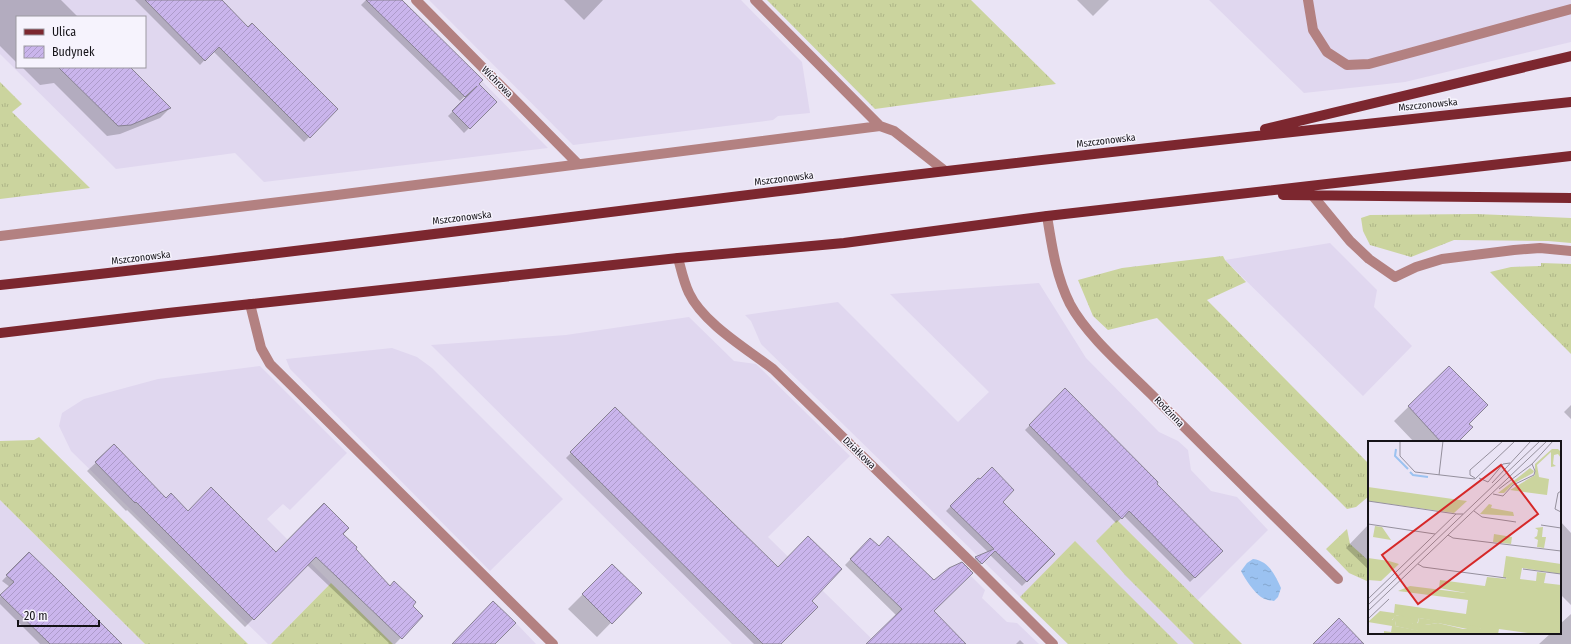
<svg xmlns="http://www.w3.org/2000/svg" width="1571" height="644" viewBox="0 0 1571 644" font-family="'Fira Sans Condensed',sans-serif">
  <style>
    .built { fill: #e0d7ef; fill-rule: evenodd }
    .grass { fill: url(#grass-tufts) }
    .water { fill: url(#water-ripples) }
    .shadow { fill: #0003 }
    .building { fill: url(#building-hatch); stroke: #888292 }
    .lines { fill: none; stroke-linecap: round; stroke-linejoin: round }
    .minor { stroke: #b38181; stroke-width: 10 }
    .major { stroke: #7c272f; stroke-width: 10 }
    .labels { text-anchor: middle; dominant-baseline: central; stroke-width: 3; stroke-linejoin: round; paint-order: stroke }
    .street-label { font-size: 10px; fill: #151318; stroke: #f6f3fd }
    .inset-river { fill: none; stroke: #9bc2f1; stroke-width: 2 }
    .inset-road { fill: none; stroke: #95909d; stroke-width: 1 }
    .view { fill: #d62828; fill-opacity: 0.15; stroke: #d62828; stroke-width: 2 }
    .inset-edge { fill: none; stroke: #151318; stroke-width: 2 }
  </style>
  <defs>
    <pattern id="grass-tufts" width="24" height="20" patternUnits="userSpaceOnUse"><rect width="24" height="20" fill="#cbd49e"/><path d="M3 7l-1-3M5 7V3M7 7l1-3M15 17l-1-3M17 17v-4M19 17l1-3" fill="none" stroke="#adb587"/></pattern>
    <pattern id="water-ripples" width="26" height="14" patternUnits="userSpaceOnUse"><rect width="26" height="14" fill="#9bc2f1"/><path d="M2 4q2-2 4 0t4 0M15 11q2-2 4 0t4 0" fill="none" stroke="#85a6ce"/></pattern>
    <pattern id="building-hatch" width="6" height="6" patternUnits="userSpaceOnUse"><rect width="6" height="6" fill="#cab5ec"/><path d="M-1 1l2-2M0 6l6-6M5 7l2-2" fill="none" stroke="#ad9bca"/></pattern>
  </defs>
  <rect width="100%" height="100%" fill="#eae4f5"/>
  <!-- built -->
  <path class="built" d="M 0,0 L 402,0 L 548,148 L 264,182 L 235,153 L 116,169 L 0,54 ZM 17,17 L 145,17 L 145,67 L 17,67 Z
    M 429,0 L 741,0 L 802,62 L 810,113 L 778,116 L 773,120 L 573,145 Z
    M 1209,0 L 1571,0 L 1571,42 L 1405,82 L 1304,93 Z
    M 1330,243 L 1377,290 L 1374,307 L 1412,346 L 1363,396 L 1225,260 Z
    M 1039,283 L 1086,358 L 1159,432 L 1178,441 L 1188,450 L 1191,470 L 1211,491 L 1237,497 L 1268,530 L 1198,600 L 1242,644 L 1068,644 L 761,344 L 751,321 L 745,315 L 838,302 L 958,422 L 989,392 L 890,294 Z
    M 689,317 L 734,361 L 756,364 L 850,456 L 768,537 L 877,644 L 732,644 L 431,345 L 566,335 Z
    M 392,348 L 417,357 L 432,368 L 563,499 L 490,571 L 290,369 L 286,359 Z
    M 260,366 L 347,453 L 290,510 L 283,504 L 267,519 L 331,583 L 271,644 L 268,644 L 71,451 L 59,426 L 62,413 L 84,399 L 158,379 Z
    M 0,500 L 145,644 L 0,644 Z
    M 970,575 L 985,590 L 982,598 L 1007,622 L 1017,623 L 1039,644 L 900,644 Z
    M 516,623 L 536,644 L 495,644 Z"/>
  <!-- grass -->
  <path class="grass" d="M 767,0 L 971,0 L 1056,84 L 875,109 Z
    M 0,82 L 22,104 L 12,112 L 90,188 L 0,199 Z
    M 1476,214 L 1571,218 L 1571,243 L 1548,241 L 1454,240 L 1411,257 L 1370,245 L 1363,231 L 1361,218 L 1370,215 Z
    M 1223,256 L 1225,260 L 1246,282 L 1207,300 L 1369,464 L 1369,496 L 1356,507 L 1347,509 L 1157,318 L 1108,330 L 1093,316 L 1078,280 L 1122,268 Z
    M 1541,263 L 1571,264 L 1571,354 L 1490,272 L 1511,267 L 1541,266 Z
    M 39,437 L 248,644 L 145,644 L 0,500 L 0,441 L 34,440 Z
    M 1117,520 L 1242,644 L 1194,644 L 1125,575 L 1096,541 Z
    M 1347,529 L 1350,544 L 1369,561 L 1369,582 L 1349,573 L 1326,549 Z
    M 1075,541 L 1178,644 L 1068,644 L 1020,597 Z
    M 331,583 L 393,644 L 271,644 Z"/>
  <!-- water -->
  <path class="water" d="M 1253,559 C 1269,561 1275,575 1281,588 L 1278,597 L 1274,601 C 1269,600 1265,600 1261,597 C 1254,592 1245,579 1241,571 L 1247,563 Z"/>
  <!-- shadow -->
  <path class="shadow" d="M 0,0 L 61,0 L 78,17 L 17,17 L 17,63 L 0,46 Z
    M 135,0 L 221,0 L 248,28 L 337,109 L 304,142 L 213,51 L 200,65 Z
    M 366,0 L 401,0 L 495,102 L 464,133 L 448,116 L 475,89 L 474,87 L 460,101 L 361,5 Z
    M 564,0 L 603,0 L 584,20 Z
    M 1077,0 L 1109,0 L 1093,16 Z
    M 22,67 L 128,67 L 170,108 L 160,118 L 120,134 L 107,136 L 54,83 L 40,85 Z
    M 1449,367 L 1468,424 L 1457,442 L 1414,442 L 1394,421 Z
    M 1065,390 L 1222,551 L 1190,582 L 1124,516 L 1116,523 L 1025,430 Z
    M 1571,405 L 1571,419 L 1564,412 Z
    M 615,408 L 810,601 L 780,644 L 754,644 L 566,458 Z
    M 114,446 L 166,499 L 188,512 L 276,554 L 342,534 L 390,587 L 422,616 L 395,644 L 390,644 L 307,565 L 245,627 L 127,510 L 126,511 L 87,471 Z
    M 978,479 L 1054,554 L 1022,586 L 990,555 L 977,568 L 971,562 L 975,558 L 988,552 L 946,511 Z
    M 1560,521 L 1571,533 L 1571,605 L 1560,594 Z
    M 1369,524 L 1369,570 L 1346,548 Z
    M 870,539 L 933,611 L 965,644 L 867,644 L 897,616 L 845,565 Z
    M 29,553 L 121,644 L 40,644 L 0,604 L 0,597 L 10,587 L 2,581 Z
    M 612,565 L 640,593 L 597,637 L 568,609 Z
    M 1571,614 L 1571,644 L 1539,644 L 1551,633 L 1560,633 L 1560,624 Z
    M 1020,640 L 1024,644 L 1016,644 Z"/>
  <!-- building -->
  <path class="building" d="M 145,0 L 222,0 L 248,27 L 252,23 L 338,109 L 310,138 L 219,47 L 205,61 Z
    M 366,0 L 402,0 L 483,80 L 479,84 L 497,102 L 470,129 L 452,111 L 477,86 L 465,97 Z
    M 58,67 L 130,67 L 171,108 L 131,125 L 118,126 Z
    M 1449,366 L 1488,405 L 1469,424 L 1473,427 L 1458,442 L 1441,442 L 1408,406 Z
    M 1065,388 L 1158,482 L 1157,484 L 1223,551 L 1195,578 L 1129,511 L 1122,519 L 1029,425 Z
    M 615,407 L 778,567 L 808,536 L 842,569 L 812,601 L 818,607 L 781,644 L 763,644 L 570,452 Z
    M 114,444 L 166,498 L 171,493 L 188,511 L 211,487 L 276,552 L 324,503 L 349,528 L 343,534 L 357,547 L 356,549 L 390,586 L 394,581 L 416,602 L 413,606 L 423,616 L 402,639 L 316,557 L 254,620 L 136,502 L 135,503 L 95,462 Z
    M 992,467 L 1014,490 L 1003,502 L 1055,554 L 1027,582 L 995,551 L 982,564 L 975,557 L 994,549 L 950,506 L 978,478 L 980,479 Z
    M 888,536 L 934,580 L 949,568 L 962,562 L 973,573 L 934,611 L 966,644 L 866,644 L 902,609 L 850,559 L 870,538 L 879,546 Z
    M 29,552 L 57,579 L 122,644 L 50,644 L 0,595 L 14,582 L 6,575 Z
    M 612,564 L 642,593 L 612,624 L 582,594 Z
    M 493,601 L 516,623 L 495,644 L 452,644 Z
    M 1339,618 L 1364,644 L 1313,644 Z"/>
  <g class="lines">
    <!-- minor -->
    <path class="minor" d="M 416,0 L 578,164
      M 755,0 L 880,126
      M 1308,0 L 1313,30 L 1327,52 L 1347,65 L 1369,64 L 1571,9
      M 1313,196 L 1350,241 L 1369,259 L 1395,277 L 1416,267 L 1442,259 L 1514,250 L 1540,248 L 1571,251
      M 1047,216 C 1052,247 1056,276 1070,304 C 1087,336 1125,368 1151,394 C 1213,456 1275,517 1338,579
      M 0,236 L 329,196 L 880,126 L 894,131 L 945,171
      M 678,258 C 681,269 684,283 689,293 C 703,323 747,349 773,369 L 979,570 L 1053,644
      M 250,304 L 261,348 L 270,364 L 553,644"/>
    <!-- major -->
    <path class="major" d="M 1265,129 L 1571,56
      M 1283,195 L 1571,198
      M 0,285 C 271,256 542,220 813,187 C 1065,156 1318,129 1571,102
      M 0,333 L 168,313 L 678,258 L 844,243 L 1047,216 L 1571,156"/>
  </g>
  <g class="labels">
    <!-- street labels -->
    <g class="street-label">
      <text transform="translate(497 82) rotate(45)">Wichrowa</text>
      <text transform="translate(1428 105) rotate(-6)">Mszczonowska</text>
      <text transform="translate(1106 141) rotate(-7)">Mszczonowska</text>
      <text transform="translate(784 179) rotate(-7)">Mszczonowska</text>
      <text transform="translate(462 218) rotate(-7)">Mszczonowska</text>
      <text transform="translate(141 258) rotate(-7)">Mszczonowska</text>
      <text transform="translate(1169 412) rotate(46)">Rodzinna</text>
      <text transform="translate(859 453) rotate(44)">Działkowa</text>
    </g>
  </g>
  <!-- overview -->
  <g transform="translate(1368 441)">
    <rect width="193" height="193" fill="#eae4f5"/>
    <path d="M 184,8 L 190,8 L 193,11 L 193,17 L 190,13 L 186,14 L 185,23 L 188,25 L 183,26 L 183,11 L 169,24 L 171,36 L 181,38 L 179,54 L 142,49 L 167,34 L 167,23 ZM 162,27 L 166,30 L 165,32 L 145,43 L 136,52 L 130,52 ZM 0,46 L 99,60 L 86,72 L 0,60 ZM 121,63 L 124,64 L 123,67 L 145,71 L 146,75 L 112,73 ZM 175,86 L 174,96 L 178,96 L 176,107 L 169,106 L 170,99 L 166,97 L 169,95 L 170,89 L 167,87 ZM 126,93 L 144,96 L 143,103 L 125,101 ZM 138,115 L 193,123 L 193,133 L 154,127 L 152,138 L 168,140 L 169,131 L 178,132 L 176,142 L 193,144 L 193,193 L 168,193 L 131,188 L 130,193 L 16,193 L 16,190 L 23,191 L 24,185 L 0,181 L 12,170 L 26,172 L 27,163 L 98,173 L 100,159 L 30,150 L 42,145 L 98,152 L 71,147 L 72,139 L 117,145 L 119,136 L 139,138 L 135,136 ZM 28,174 L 41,178 L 45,183 L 49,183 L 51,177 L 113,188 L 95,188 L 70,182 L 57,184 L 53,190 L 27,185 L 28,180 L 24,179 ZM 0,117 L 21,120 L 31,123 L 13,140 L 0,139 Z" fill="#cbd49e" fill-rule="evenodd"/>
    <path d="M 7,85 L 14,86 L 23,99 L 5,96 ZM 27,174 L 42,176 L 45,183 L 50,182 L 51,177 L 114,186 L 109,190 L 70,182 L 57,184 L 58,189 L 55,191 L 27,185 L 28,180 L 24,180 Z" fill="#cbd49e"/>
    <path class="inset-river" d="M 28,8 L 27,15 L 40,28M 42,31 L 45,34 L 60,36"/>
    <path class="inset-road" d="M 32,0 L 32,15 L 47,31 L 107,38 L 147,0M 71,34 L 75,0M 107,37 L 102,34 L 102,29 L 135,0M 111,37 L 120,41 L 135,23 L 142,22M 124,42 L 163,0M 131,48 L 164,23 L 185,0M 193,50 L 190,52 L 187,68 L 193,71M 125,53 L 135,55 L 145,44 L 166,34 L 167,30 L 164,23M 0,60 L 88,73M 106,70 L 114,76 L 148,81M 0,83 L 67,93M 173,84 L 193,87M 80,94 L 85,97 L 193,110M 50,123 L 55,126 L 138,137M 155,128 L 193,133M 0,158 L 88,73 L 95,73M 0,164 L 172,0M 0,170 L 179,0M 0,178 L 21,158"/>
    <path class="view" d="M 133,24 L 170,73 L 50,163 L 14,114 Z"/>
    <rect width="193" height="193" class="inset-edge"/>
  </g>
  <!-- legend -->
  <rect x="16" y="16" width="130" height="52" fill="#f6f3fd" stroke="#9c99a1"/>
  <rect x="24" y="29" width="20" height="6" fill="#7c272f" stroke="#9c99a1"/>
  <text x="52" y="36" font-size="12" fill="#151318">Ulica</text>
  <rect x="24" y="46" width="20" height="12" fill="url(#building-hatch)" stroke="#9c99a1"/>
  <text x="52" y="56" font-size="12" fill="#151318">Budynek</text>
  <!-- scale -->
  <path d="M18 620v6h81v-6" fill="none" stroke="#151318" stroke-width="2"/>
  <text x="24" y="620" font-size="12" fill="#151318" stroke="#f6f3fd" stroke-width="3" paint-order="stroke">20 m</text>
</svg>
